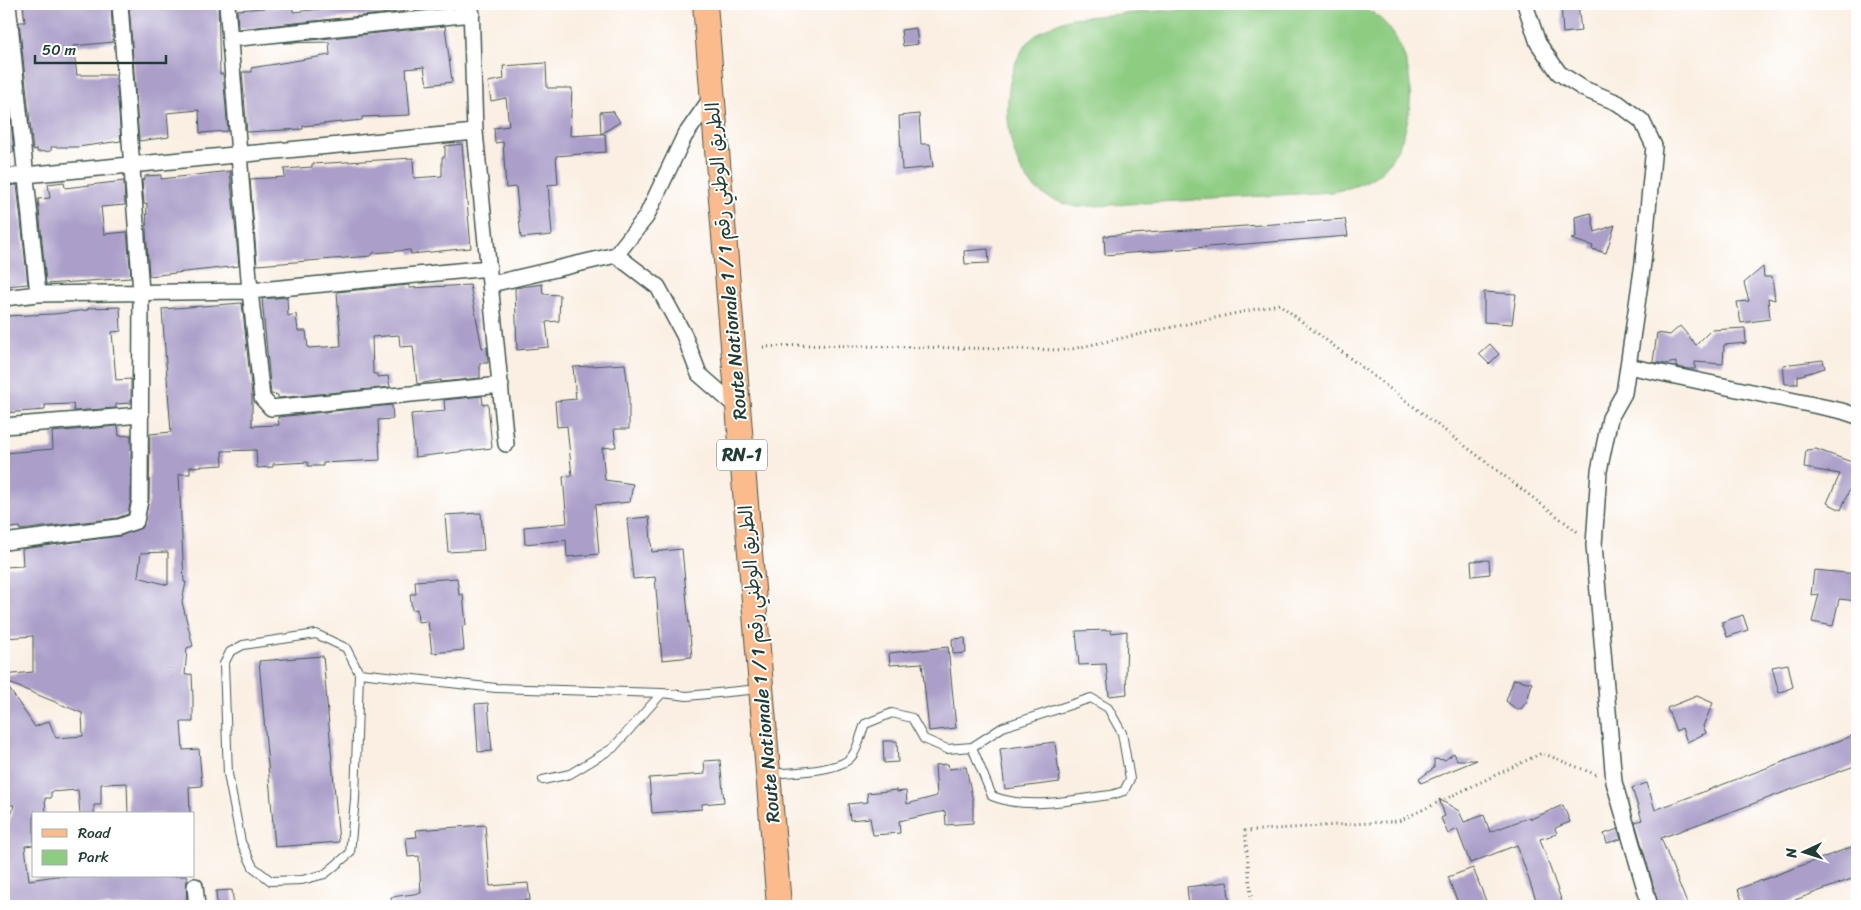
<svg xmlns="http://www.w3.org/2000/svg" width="1861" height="910" viewBox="0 0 1861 910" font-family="Sriracha,'Playpen Sans Arabic',sans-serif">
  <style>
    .green { fill: #8ecc82; stroke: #56845b }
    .building { fill: #ab9fc9; fill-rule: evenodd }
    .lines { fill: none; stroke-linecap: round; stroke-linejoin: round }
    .service-casing { stroke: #40584e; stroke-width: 10 }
    .minor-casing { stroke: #40584e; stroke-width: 18 }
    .primary-casing { stroke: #40584e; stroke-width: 26 }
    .path { stroke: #40584e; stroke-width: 3; stroke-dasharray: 1 4; stroke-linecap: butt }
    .service { stroke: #fff; stroke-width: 8 }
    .minor { stroke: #fff; stroke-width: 15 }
    .primary { stroke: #fbbb8c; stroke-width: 24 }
    .labels { text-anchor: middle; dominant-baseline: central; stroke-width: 4; stroke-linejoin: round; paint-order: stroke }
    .shield { fill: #fff; stroke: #627771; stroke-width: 1 }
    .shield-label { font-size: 18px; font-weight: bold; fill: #1f3d34 }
    .street-label { font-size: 19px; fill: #1f3d34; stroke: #fff }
  </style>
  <rect width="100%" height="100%" fill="#fff"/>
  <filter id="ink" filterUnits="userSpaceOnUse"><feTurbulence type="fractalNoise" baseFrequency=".02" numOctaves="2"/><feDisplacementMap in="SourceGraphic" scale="10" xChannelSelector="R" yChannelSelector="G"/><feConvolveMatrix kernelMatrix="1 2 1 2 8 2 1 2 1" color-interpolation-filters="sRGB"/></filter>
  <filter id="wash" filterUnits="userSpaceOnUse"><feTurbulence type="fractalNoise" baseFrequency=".0096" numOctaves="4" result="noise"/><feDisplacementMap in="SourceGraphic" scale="20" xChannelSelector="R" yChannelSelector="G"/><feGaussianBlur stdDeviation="1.12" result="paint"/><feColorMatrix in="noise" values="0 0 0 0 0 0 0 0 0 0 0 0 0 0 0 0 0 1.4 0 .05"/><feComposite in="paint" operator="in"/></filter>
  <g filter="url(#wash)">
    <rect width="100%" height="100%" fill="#faefe2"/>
    <!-- green -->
    <path class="green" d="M 1245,4 L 1356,4 C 1417,27 1425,116 1388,164 C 1374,182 1352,188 1331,192 L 1077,207 C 1061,203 1047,199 1035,188 C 1003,159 998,79 1026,45 C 1038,30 1054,24 1071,18 Z"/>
    <g id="blocks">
      <!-- building -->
      <path class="building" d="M 23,4 L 92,4 L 92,7 L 111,6 L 113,42 L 73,46 L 77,75 L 116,75 L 121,141 L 78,147 L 51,147 L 51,151 L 37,152 L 37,149 L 33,150 L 19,22 L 25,22 Z
        M 129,4 L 218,4 L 220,74 L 223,74 L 228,131 L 200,133 L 199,110 L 167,113 L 169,137 L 139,141 Z
        M 320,4 L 353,4 L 353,8 L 379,4 L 379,6 L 406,4 L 408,11 L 238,29 L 237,10 L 293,6 L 293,12 L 321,9 Z
        M 1561,4 L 1578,4 L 1581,31 L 1563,33 Z
        M 445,26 L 452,82 L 427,85 L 424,67 L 406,69 L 410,115 L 362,117 L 362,120 L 303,126 L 303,129 L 247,132 L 242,72 L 252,72 L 251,68 L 330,55 L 329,42 L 283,43 Z
        M 916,28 L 918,44 L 903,46 L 901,30 Z
        M 4,54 L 14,152 L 4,153 Z
        M 546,63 L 547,88 L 572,88 L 570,136 L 601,134 L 600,112 L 613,111 L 620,122 L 601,134 L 605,134 L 606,152 L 556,156 L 558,184 L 548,185 L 552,235 L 521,238 L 516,187 L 506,188 L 503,142 L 495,143 L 494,128 L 509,126 L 506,98 L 491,101 L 488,82 L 504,79 L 503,66 Z
        M 919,114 L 921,144 L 930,144 L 933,167 L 902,170 L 899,116 Z
        M 462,144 L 471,248 L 411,254 L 410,250 L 373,253 L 371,256 L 257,265 L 250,179 L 285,177 L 284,169 L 312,167 L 312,164 L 413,158 L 414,178 L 442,176 L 442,157 L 445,157 L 445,146 Z
        M 230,171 L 239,266 L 149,276 L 146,230 L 147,203 L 144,204 L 142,180 L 145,179 L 145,176 L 161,175 L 161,179 Z
        M 124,181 L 125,205 L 101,207 L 104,234 L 127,232 L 131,278 L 46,284 L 38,199 L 50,198 L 48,184 L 64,182 L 65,188 Z
        M 17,185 L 28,284 L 6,286 L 4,285 L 4,186 Z
        M 1591,213 L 1595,232 L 1615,225 L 1606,253 L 1592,249 L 1593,246 L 1571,239 L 1576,238 L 1575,217 Z
        M 1345,219 L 1348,236 L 1105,255 L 1104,236 Z
        M 988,249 L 989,263 L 965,264 L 964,251 Z
        M 1763,267 L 1764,277 L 1772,277 L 1775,300 L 1768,298 L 1770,319 L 1741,323 L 1737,302 L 1749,301 L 1744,283 Z
        M 542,284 L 543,294 L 560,295 L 559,321 L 546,322 L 549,347 L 517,350 L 515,288 Z
        M 409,285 L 409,288 L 470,285 L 482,348 L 487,347 L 488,363 L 480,363 L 480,378 L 441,382 L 441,380 L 417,384 L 413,346 L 400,347 L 399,335 L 372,337 L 373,374 L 377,374 L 377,377 L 388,376 L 390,387 L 278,398 L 278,395 L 271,394 L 262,299 L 287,297 L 288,316 L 296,314 L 298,331 L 306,331 L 308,348 L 341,346 L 337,292 Z
        M 1484,292 L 1516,294 L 1512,324 L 1484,322 Z
        M 242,303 L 252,396 L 252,426 L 279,425 L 278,417 L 392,405 L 393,419 L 378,420 L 380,460 L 323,463 L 323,466 L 308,466 L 308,462 L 273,464 L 273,467 L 257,468 L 256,450 L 222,451 L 223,465 L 190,467 L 190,474 L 179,474 L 184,582 L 186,582 L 182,602 L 193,646 L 187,648 L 185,675 L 192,674 L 193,697 L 193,722 L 181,722 L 183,750 L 199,749 L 202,786 L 189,787 L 190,814 L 128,814 L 127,783 L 101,784 L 101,805 L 94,805 L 94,814 L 80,814 L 78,790 L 51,792 L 51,798 L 45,798 L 46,814 L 34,814 L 34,845 L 25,846 L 29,880 L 56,876 L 187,876 L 186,906 L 4,906 L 4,840 L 14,805 L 4,805 L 4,675 L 33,672 L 33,636 L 4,638 L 4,567 L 23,566 L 22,549 L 120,536 L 143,527 L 149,500 L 150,434 L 171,432 L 162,309 ZM 168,552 L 168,585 L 138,577 L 141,553 ZM 4,681 L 82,713 L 83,736 L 56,738 L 49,721 L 35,727 Z
        M 120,307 L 121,331 L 112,332 L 116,380 L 131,379 L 131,403 L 116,404 L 116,408 L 74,411 L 73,404 L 45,405 L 45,410 L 4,413 L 4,316 L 54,314 L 88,310 L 88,308 Z
        M 1680,326 L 1696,345 L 1711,330 L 1745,328 L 1746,343 L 1724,345 L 1723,364 L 1695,362 L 1695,369 L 1688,369 L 1676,367 L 1676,362 L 1665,364 L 1653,362 L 1657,333 L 1670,335 Z
        M 1490,344 L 1499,354 L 1489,364 L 1479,354 Z
        M 1823,360 L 1825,368 L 1798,376 L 1798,384 L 1785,384 L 1783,365 Z
        M 625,364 L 629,394 L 629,429 L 614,429 L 616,447 L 602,448 L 605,480 L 633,484 L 630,502 L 595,505 L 599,554 L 567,557 L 566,540 L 525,544 L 524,527 L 567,523 L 563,477 L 572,476 L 567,426 L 557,427 L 555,401 L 576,399 L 573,367 Z
        M 482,396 L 483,405 L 488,404 L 492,448 L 415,457 L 411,414 L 445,411 L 444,400 Z
        M 118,426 L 119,436 L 131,435 L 131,499 L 128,514 L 117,518 L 20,530 L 20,527 L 4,529 L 4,453 L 53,449 L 52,432 Z
        M 1816,449 L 1857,464 L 1857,471 L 1841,510 L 1827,503 L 1840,474 L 1804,468 L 1806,450 Z
        M 481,513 L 484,550 L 448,552 L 445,515 Z
        M 649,517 L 652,552 L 682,549 L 692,657 L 662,660 L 655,577 L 633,579 L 627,519 Z
        M 1489,560 L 1490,574 L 1472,576 L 1471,561 Z
        M 1814,570 L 1857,574 L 1857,601 L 1839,599 L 1833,626 L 1812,622 L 1819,594 L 1811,595 Z
        M 457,578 L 459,595 L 463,594 L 466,625 L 462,626 L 464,650 L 432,653 L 428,621 L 418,622 L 417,609 L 412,610 L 410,594 L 416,594 L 415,581 Z
        M 1743,615 L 1748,630 L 1727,637 L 1722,622 Z
        M 1111,630 L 1111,633 L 1127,631 L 1126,676 L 1127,694 L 1109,696 L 1106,664 L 1079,665 L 1076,631 Z
        M 965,638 L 966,653 L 953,654 L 952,639 Z
        M 948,647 L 956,728 L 929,731 L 922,663 L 890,665 L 889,653 Z
        M 323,656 L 339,842 L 275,847 L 259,661 Z
        M 1788,664 L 1793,687 L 1779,693 L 1772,667 Z
        M 1514,679 L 1532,683 L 1527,701 L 1521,709 L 1516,709 L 1506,701 Z
        M 1697,696 L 1713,703 L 1703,726 L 1706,733 L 1687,742 L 1682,728 L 1676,731 L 1667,708 Z
        M 488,703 L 492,751 L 478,752 L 475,704 Z
        M 1857,734 L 1857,765 L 1661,838 L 1688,906 L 1659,906 L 1635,822 L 1642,820 L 1632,788 L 1647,783 L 1655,810 Z
        M 883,741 L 897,741 L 898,762 L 884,763 Z
        M 1055,742 L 1060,782 L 1005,789 L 1000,749 Z
        M 1454,753 L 1457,760 L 1477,760 L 1421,783 L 1419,779 L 1434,768 L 1434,759 L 1445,760 Z
        M 720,760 L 724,802 L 702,804 L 702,809 L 652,813 L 649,778 L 705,774 L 704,761 Z
        M 948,764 L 949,769 L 966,767 L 973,801 L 973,823 L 946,825 L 945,811 L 899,821 L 900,833 L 873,835 L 870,818 L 850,820 L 848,804 L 868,802 L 867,793 L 897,790 L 897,792 L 906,791 L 907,804 L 937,796 L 935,765 Z
        M 1439,799 L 1459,811 L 1464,822 L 1484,815 L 1490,832 L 1530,817 L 1531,819 L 1563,805 L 1570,822 L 1555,828 L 1557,834 L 1540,839 L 1562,902 L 1551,906 L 1538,906 L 1517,845 L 1470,863 L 1457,829 L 1448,834 L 1441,818 L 1445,816 Z
        M 485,825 L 490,886 L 528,883 L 530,900 L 458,906 L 392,906 L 391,897 L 421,893 L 419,856 L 408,857 L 406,838 L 417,837 L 416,830 Z
        M 1618,829 L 1621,839 L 1607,843 L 1604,834 Z
        M 1857,845 L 1857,877 L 1779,906 L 1744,906 L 1738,889 Z
        M 1473,868 L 1488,906 L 1459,906 L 1448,877 Z
        M 1227,882 L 1230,906 L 1189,906 L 1187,887 Z
        M 232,890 L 234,906 L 217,906 L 216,891 Z"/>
    </g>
  </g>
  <g filter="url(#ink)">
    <use href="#blocks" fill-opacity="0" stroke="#40584e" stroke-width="1"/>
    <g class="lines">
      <defs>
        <path id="service" d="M 359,673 L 355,799 L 350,853 L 325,874 L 302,880 L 271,881 L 253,867 L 241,842 L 228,774 L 224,664 L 230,652 L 243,645 L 316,634 L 346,648 L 359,673 L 496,688 L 662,693
          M 1091,698 L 1108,708 L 1122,733 L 1130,779 L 1124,791 L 1111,795 C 1073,799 1029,811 992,796 L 972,747 L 1003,727 Z
          M 770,774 C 789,772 841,772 852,756 C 858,749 861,733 865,724 L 892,713 L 912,718 L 924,739 L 947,749 L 972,747
          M 543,780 L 570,774 L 613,748 L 662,693 L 687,696 L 759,689"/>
        <path id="minor" d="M 8,4 L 38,294
          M 227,4 L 250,291 L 262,398 L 271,408 L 501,385
          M 471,4 L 475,132 L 506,444
          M 1525,4 L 1538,43 L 1559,73 L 1584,89 L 1618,103 L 1642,121 L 1654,146 L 1643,263 L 1628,366 L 1624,393 L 1610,418 L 1599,471 L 1594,545 L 1614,782 L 1650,906
          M 230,39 L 472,14
          M 4,177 L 475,132
          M 616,255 L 658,287 L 684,335 L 699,374 L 738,408
          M 491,284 L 616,255 L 646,217 L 684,137 L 712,97
          M 4,298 L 38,294 L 250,291 L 489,268
          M 1628,366 L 1842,411 L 1857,416
          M 4,426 L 141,415
          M 4,542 L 119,527 L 136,521 L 140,500 L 141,292 L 120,4
          M 195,886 L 197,906"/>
        <path id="primary" d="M 705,4 L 779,906"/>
      </defs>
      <!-- service casing -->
      <use href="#service" class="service-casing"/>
      <!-- minor casing -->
      <use href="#minor" class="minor-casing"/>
      <!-- primary casing -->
      <use href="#primary" class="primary-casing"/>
      <!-- path -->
      <path class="path" d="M 763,347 L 806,345 L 1067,350 L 1279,304 L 1579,533
        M 1252,906 L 1245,831 L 1399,821 L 1542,753 L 1597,775"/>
      <!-- service -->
      <use href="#service" class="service"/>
      <!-- minor -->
      <use href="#minor" class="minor"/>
      <!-- primary -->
      <use href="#primary" class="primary"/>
    </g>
  </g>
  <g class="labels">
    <!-- shield labels -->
    <rect class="shield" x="717" y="439.5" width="50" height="31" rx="4"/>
    <g class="shield-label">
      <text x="742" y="455">RN-1</text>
    </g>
    <!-- street labels -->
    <g class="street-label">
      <text transform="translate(726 261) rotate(-95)">Route Nationale 1 / الطريق الوطني رقم 1</text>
      <text transform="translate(759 664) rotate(-95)">Route Nationale 1 / الطريق الوطني رقم 1</text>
    </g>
  </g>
  <!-- margin -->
  <rect width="1861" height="910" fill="none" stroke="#fff" stroke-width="20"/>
  <!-- legend -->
  <rect x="32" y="812" width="162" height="65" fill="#ffffff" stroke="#a5b1ae"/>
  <rect x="42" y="829" width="25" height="8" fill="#fbbb8c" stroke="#a5b1ae"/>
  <text x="78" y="838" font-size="15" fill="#1f3d34">Road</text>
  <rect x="42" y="850" width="25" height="15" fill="#8ecc82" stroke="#a5b1ae"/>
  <text x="78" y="862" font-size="15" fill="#1f3d34">Park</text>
  <!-- north arrow -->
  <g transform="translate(1804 852) rotate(266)" stroke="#ffffff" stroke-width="4" paint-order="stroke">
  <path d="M0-4L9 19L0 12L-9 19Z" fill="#1f3d34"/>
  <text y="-8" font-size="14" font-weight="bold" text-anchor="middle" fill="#1f3d34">N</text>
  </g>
  <!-- scale -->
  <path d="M35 55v8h131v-8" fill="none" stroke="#1f3d34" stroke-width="2.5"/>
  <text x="42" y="55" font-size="15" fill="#1f3d34" stroke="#ffffff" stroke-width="4" paint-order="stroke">50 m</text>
</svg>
